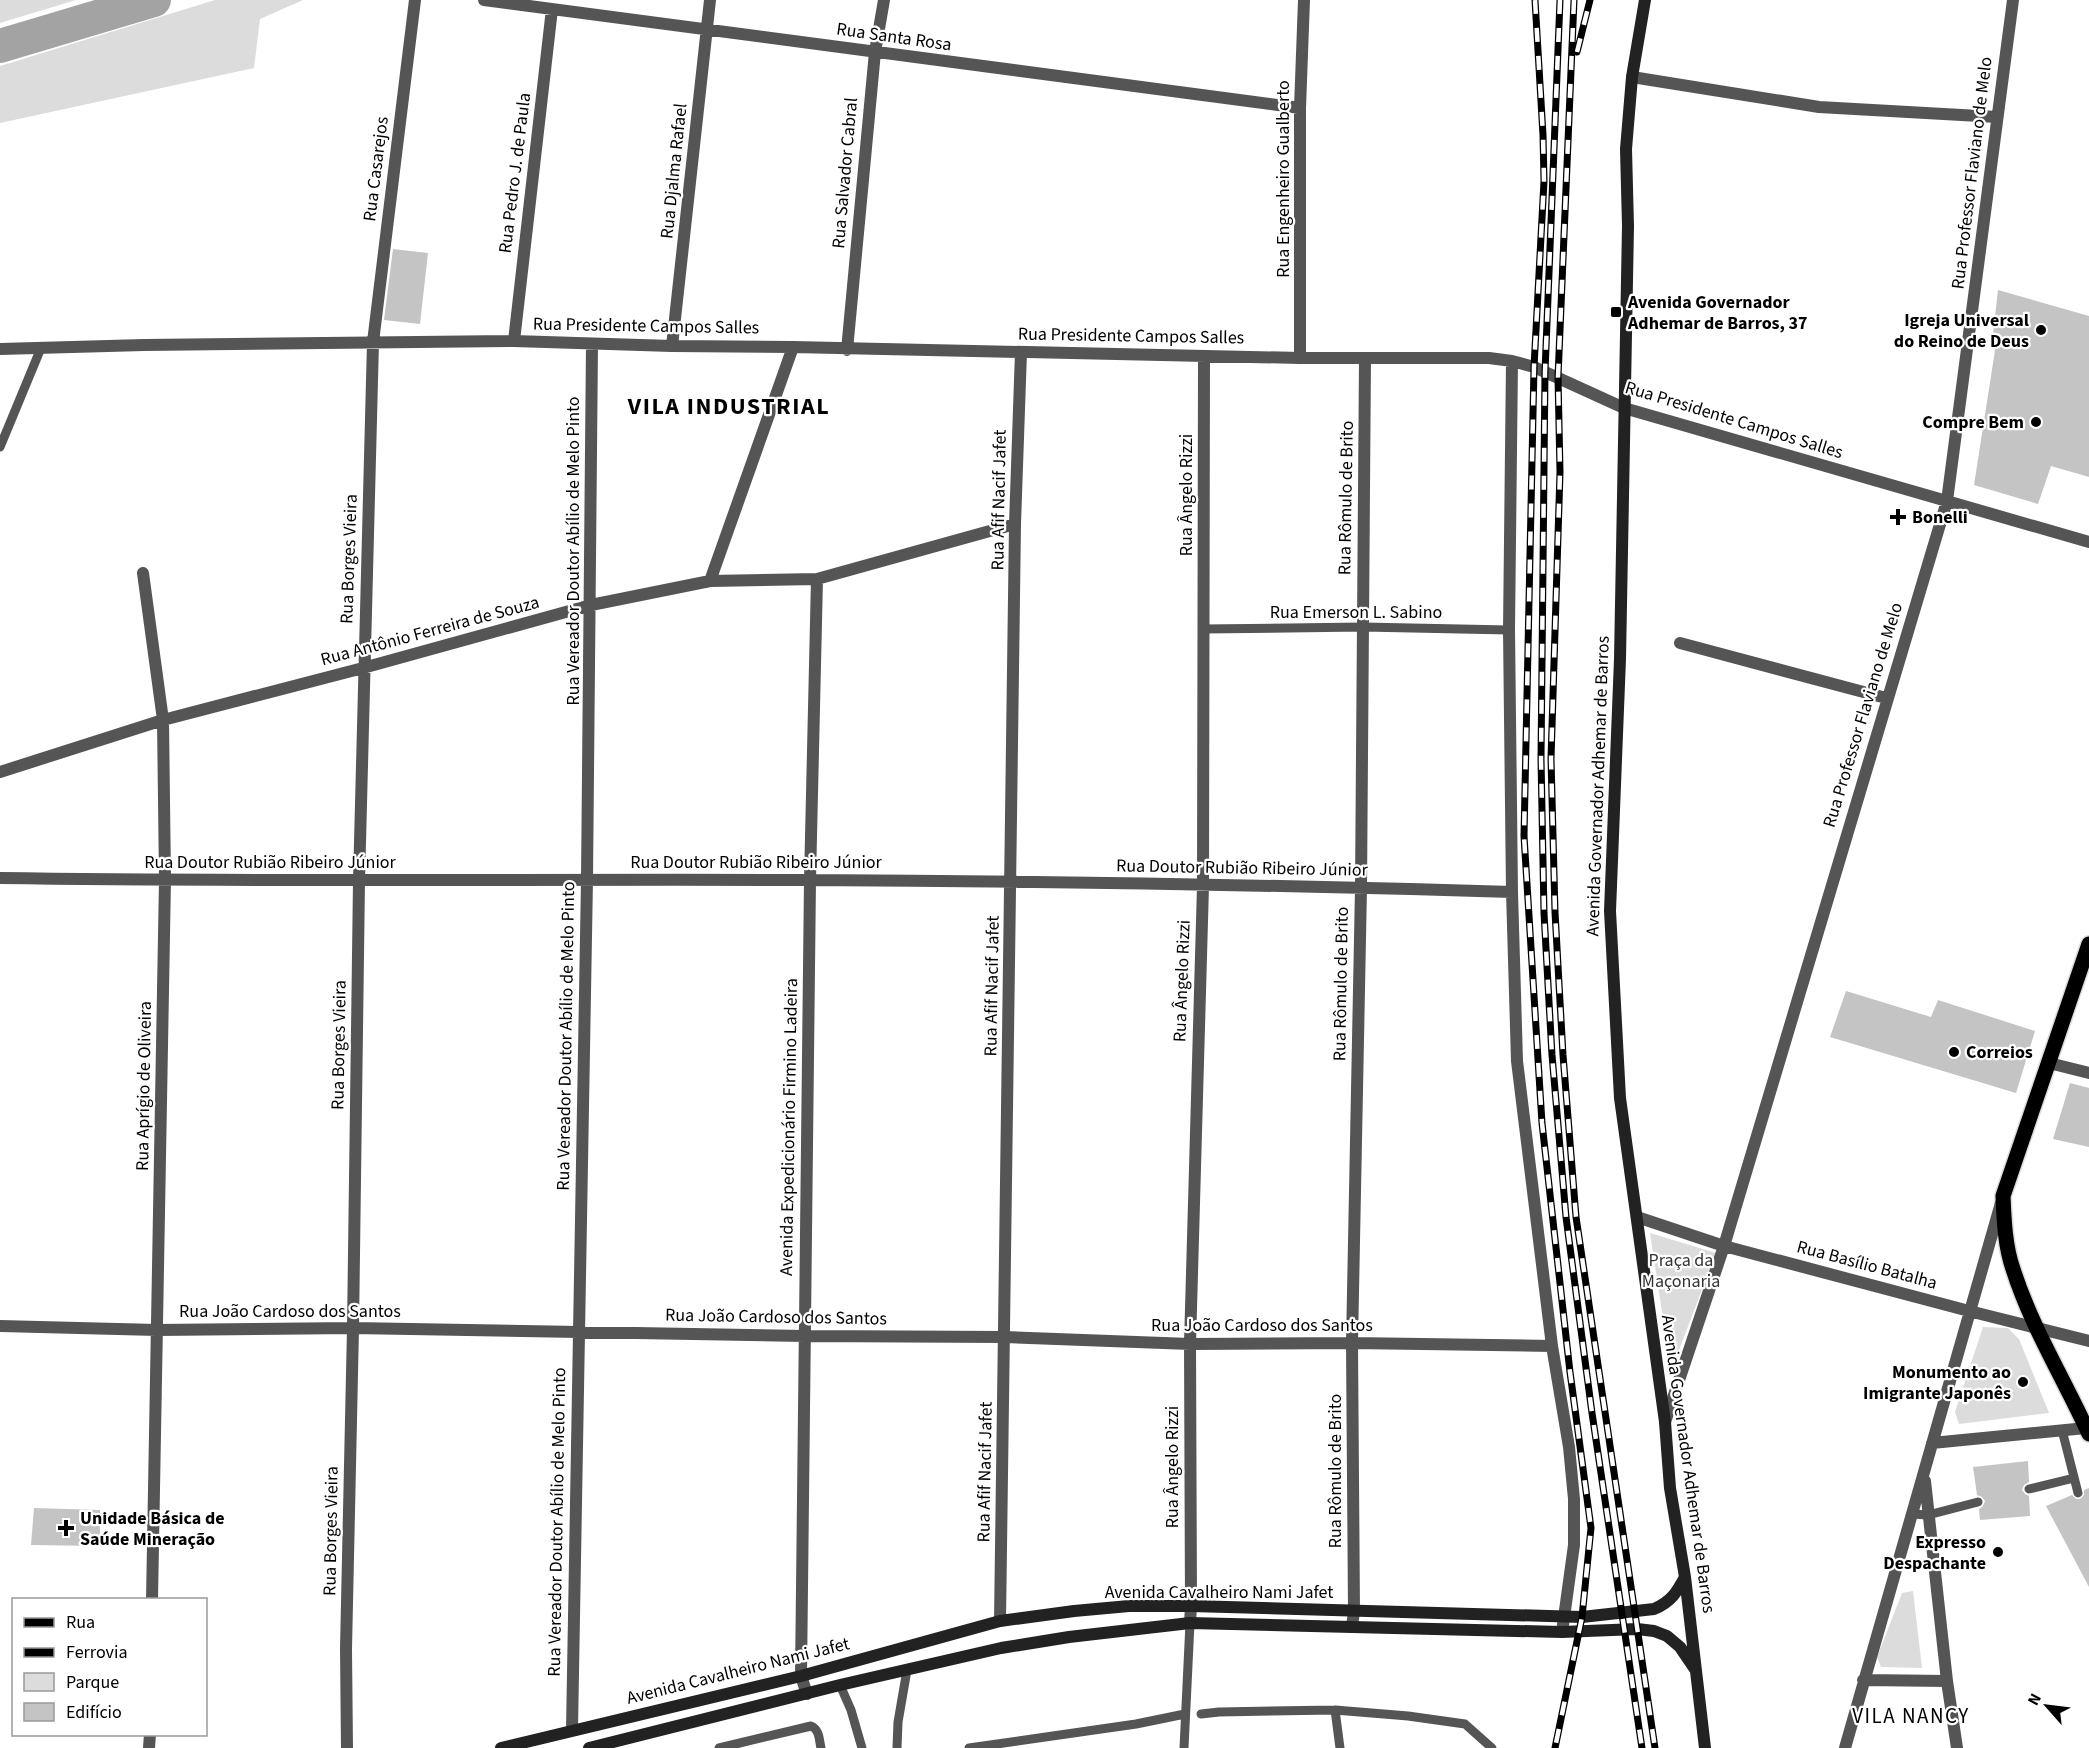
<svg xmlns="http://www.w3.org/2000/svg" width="2089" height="1748" viewBox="0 0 2089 1748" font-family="'Source Sans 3',sans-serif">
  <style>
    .green { fill: #dcdcdc }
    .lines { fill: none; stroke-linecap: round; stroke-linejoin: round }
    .river { stroke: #a3a3a3; stroke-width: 34 }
    .building { fill: #c4c4c4 }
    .primary-casing { stroke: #dbdbdb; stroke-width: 18 }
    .service { stroke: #555; stroke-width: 9 }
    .minor { stroke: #555; stroke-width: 12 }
    .secondary { stroke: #222; stroke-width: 12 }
    .primary { stroke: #000; stroke-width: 15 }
    .rail-casing { stroke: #000; stroke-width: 7 }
    .rail { stroke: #fff; stroke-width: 4.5; stroke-dasharray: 14; stroke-linecap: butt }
    .poi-dot { fill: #000; stroke: #fff; stroke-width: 2 }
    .labels { text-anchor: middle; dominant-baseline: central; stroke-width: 4.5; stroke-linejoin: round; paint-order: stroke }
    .street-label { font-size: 18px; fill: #000; stroke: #fff }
    .poi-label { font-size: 18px; font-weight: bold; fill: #000; stroke: #fff; text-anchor: start }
    .park-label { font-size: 18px; fill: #333; stroke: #fff }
    .quarter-label { font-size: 21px; letter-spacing: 1.5px; fill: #000; stroke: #fff }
    .district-label { font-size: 24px; font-weight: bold; letter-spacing: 1.5px; fill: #000; stroke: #fff }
  </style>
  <rect width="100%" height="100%" fill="#fff"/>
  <!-- green -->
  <path class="green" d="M 0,0 L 76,0 L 0,23 Z
    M 215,0 L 303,0 L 260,19 L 254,68 L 0,123 L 0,66 Z
    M 1650,1233 L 1716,1253 L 1671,1371 Z
    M 1983,1327 L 2008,1328 L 2019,1339 L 2049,1413 L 1959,1424 L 1955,1412 Z
    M 1913,1591 L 1922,1668 L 1881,1667 L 1877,1657 L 1902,1593 Z"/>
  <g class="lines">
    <!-- river -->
    <path class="river" d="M 0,46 L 154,0"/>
  </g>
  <!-- building -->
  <path class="building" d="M 393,249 L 428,253 L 420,324 L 384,320 Z
    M 1998,290 L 2089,316 L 2089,477 L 2051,466 L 2038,504 L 1974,485 L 1996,344 L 1992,343 Z
    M 1846,991 L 1931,1017 L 1938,1000 L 2035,1031 L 2016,1093 L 1830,1037 Z
    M 2070,1083 L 2089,1088 L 2089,1147 L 2053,1139 Z
    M 2028,1461 L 2029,1482 L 2024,1485 L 2022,1490 L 2025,1494 L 2029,1496 L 2030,1516 L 1980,1520 L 1979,1509 L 1983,1506 L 1985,1501 L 1982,1497 L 1977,1495 L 1973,1467 Z
    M 2089,1488 L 2089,1587 L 2046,1506 L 2072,1495 L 2076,1499 L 2080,1499 L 2084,1495 L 2084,1490 Z
    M 34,1508 L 100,1510 L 100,1546 L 31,1545 Z"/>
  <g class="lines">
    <defs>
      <path id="primary" d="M 2089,944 L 2003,1196 C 2004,1220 2005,1246 2013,1269 C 2031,1326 2064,1379 2089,1434"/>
    </defs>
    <!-- primary casing -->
    <use href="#primary" class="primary-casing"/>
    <!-- service -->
    <path class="service" d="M 0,447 L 41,348
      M 1203,629 L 1363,627 L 1509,630
      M 2062,1430 L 2078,1493
      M 2029,1489 L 2074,1478
      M 1912,1514 L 1928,1515 L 1978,1502
      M 840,1685 L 851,1710 L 862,1748
      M 1335,1710 L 1340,1748
      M 1201,1714 L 1219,1712 L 1335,1710 L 1408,1716 L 1465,1724 L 1492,1748
      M 719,1748 L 811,1726 C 820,1730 819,1740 821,1748
      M 897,1748 L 898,1722 L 907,1670
      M 969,1748 L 1136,1724 L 1185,1714
      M 1184,1748 L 1190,1623"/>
    <!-- minor -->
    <path class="minor" d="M 484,0 L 1300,108
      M 1632,77 L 1819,107 L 1997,117
      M 514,341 L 552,9
      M 672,346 L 710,0
      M 0,349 L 144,345 L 514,341 L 672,346 L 793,347 L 1300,358 L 1489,358 L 1512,361 L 1534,367 L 1624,408 L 2089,542
      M 847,350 L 875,52 L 884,0
      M 1300,358 L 1300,108 L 1304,0
      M 1512,361 L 1509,630 L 1512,892 L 1517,1061 L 1552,1346 L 1569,1447 L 1574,1499 L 1574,1545 L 1562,1632
      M 143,573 L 163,720 L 165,880 L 152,1600
      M 710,581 L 793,347
      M 1680,643 L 1886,698
      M 0,772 L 163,720 L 363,668 L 591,605 L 710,581 L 817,579 L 1015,524
      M 0,878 C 269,882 537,879 806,880 C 1041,881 1277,885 1512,892
      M 2049,1063 L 2089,1073
      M 1637,1217 L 1724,1246 L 1969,1311 L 2089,1341
      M 0,1326 L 157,1330 L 353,1328 L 805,1336 L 1005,1337 L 1190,1344 L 1352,1343 L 1552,1346
      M 1665,1422 L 1724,1246 L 1947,501 L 2013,0
      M 1932,1443 L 2086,1428
      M 1925,1481 L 1947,1681 L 1957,1748
      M 1000,1621 L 1015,524 L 1021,352
      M 1190,1623 L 1191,1606 L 1190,1344 L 1203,886 L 1204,356
      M 1352,1627 L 1354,1611 L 1352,1343 L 1361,888 L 1365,358
      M 1863,1680 L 1947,1681
      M 807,1694 L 801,1676 L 810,880 L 817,579
      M 572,1730 L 587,880 L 592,344
      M 149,1748 L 150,1734
      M 347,1748 L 346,1649 L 353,1328 L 359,881 L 373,342 L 415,0
      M 1845,1748 L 2001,1203"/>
    <!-- secondary -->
    <path class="secondary" d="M 1645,0 L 1632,77 L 1626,149 L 1628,226 L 1620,659 L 1610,911 L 1620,1098 L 1665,1422 L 1670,1488 L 1685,1577 L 1705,1748
      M 501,1748 L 801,1676 L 1000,1621 L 1074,1611 L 1129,1606 L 1191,1606 L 1582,1617 L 1654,1609 C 1671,1602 1677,1592 1685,1577
      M 589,1748 L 840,1685 L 1001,1648 L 1069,1637 L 1190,1623 L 1562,1632 L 1637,1629 L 1654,1631 L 1667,1636 L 1680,1647 L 1695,1669"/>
    <!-- primary -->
    <use href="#primary" class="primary"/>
    <defs>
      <path id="rail" d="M 1535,0 L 1543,135 L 1544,181 L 1534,367 L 1524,836 L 1542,1123 L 1570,1372 L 1591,1528 L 1582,1617 L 1555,1748
        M 1560,0 L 1545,372 L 1541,759 L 1544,913 L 1552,1055 L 1566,1217 L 1592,1413 L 1642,1748
        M 1574,0 L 1558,377 L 1560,472 L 1551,759 L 1555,912 L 1563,1055 L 1576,1217 L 1655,1748
        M 1577,52 L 1590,0"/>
    </defs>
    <!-- rail casing -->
    <use href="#rail" class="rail-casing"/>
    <!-- rail -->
    <use href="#rail" class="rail"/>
  </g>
  <!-- markers -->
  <g class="poi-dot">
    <rect x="1610" y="306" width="12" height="12" rx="3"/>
    <circle cx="2041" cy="330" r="6"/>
    <circle cx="2036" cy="422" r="6"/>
    <path d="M1895 508h6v6h6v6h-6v6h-6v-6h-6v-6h6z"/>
    <circle cx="1954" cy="1052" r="6"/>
    <circle cx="2023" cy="1382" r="6"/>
    <path d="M63 1519h6v6h6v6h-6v6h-6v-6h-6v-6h6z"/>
    <circle cx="1998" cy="1552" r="6"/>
  </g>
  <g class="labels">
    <!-- street labels -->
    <g class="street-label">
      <text transform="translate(894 37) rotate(8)">Rua Santa Rosa</text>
      <text transform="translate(376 169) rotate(-83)">Rua Casarejos</text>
      <text transform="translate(674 171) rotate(-84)">Rua Djalma Rafael</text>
      <text transform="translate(515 173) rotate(-83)">Rua Pedro J. de Paula</text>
      <text transform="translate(845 173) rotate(-85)">Rua Salvador Cabral</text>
      <text transform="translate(1972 173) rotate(-83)">Rua Professor Flaviano de Melo</text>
      <text transform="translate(1283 179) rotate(-90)">Rua Engenheiro Gualberto</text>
      <text transform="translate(646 326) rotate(1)">Rua Presidente Campos Salles</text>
      <text transform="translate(1131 336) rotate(1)">Rua Presidente Campos Salles</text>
      <text transform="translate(1734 420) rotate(17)">Rua Presidente Campos Salles</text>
      <text transform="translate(1186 495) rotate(-90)">Rua Ângelo Rizzi</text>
      <text transform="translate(1346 498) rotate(-89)">Rua Rômulo de Brito</text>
      <text transform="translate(999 500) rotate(-89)">Rua Afif Nacif Jafet</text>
      <text transform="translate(573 551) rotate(-90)">Rua Vereador Doutor Abílio de Melo Pinto</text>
      <text transform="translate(349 559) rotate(-88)">Rua Borges Vieira</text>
      <text x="1356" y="612">Rua Emerson L. Sabino</text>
      <text transform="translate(430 631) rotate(-15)">Rua Antônio Ferreira de Souza</text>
      <text transform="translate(1863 715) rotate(-73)">Rua Professor Flaviano de Melo</text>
      <text transform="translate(1598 786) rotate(-88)">Avenida Governador Adhemar de Barros</text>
      <text x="270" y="862">Rua Doutor Rubião Ribeiro Júnior</text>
      <text x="756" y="862">Rua Doutor Rubião Ribeiro Júnior</text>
      <text transform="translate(1242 868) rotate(1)">Rua Doutor Rubião Ribeiro Júnior</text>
      <text transform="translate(1182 981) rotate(-88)">Rua Ângelo Rizzi</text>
      <text transform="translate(1341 984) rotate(-89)">Rua Rômulo de Brito</text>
      <text transform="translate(992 986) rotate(-89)">Rua Afif Nacif Jafet</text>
      <text transform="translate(566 1036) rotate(-89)">Rua Vereador Doutor Abílio de Melo Pinto</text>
      <text transform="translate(339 1045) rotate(-89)">Rua Borges Vieira</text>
      <text transform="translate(144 1086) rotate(-89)">Rua Aprígio de Oliveira</text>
      <text transform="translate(789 1127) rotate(-89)">Avenida Expedicionário Firmino Ladeira</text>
      <text transform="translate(1867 1265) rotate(15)">Rua Basílio Batalha</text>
      <text x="290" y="1311">Rua João Cardoso dos Santos</text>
      <text transform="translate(776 1317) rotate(1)">Rua João Cardoso dos Santos</text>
      <text x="1262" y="1325">Rua João Cardoso dos Santos</text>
      <text transform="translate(1688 1464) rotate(82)">Avenida Governador Adhemar de Barros</text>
      <text transform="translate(1172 1467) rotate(-90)">Rua Ângelo Rizzi</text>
      <text transform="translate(1335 1471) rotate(-90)">Rua Rômulo de Brito</text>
      <text transform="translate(985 1472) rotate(-89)">Rua Afif Nacif Jafet</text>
      <text transform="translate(557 1522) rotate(-89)">Rua Vereador Doutor Abílio de Melo Pinto</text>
      <text transform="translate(331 1531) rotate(-89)">Rua Borges Vieira</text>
      <text x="1219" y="1592">Avenida Cavalheiro Nami Jafet</text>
      <text transform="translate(738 1671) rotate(-14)">Avenida Cavalheiro Nami Jafet</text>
    </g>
    <!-- poi labels -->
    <g class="poi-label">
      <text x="1628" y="302">Avenida Governador<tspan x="1628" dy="21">Adhemar de Barros, 37</tspan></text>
      <text x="2029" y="320" text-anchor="end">Igreja Universal<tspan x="2029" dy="21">do Reino de Deus</tspan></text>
      <text x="2024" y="422" text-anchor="end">Compre Bem</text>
      <text x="1912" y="517">Bonelli</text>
      <text x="1966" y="1052">Correios</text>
      <text x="2011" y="1372" text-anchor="end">Monumento ao<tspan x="2011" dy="21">Imigrante Japonês</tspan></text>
      <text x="80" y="1518">Unidade Básica de<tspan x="80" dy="21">Saúde Mineração</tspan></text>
      <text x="1986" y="1542" text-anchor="end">Expresso<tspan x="1986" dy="21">Despachante</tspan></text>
    </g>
    <!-- park labels -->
    <g class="park-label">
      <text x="1681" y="1260">Praça da<tspan x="1681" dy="21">Maçonaria</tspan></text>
    </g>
    <!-- quarter labels -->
    <g class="quarter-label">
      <text x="1911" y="1716">VILA NANCY</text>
    </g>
    <!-- district labels -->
    <g class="district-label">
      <text x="729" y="406">VILA INDUSTRIAL</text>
    </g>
  </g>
  <!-- legend -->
  <rect x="12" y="1598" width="195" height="138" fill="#ffffff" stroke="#999999" stroke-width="1.5"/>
  <rect x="24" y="1618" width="30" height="9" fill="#000000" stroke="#999999" stroke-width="1.5"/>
  <text x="66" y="1628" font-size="18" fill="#000000">Rua</text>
  <rect x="24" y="1648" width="30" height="9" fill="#000000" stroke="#999999" stroke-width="1.5"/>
  <text x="66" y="1658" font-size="18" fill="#000000">Ferrovia</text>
  <rect x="24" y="1673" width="30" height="18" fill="#dcdcdc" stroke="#999999" stroke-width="1.5"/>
  <text x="66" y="1688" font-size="18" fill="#000000">Parque</text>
  <rect x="24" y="1703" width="30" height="18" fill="#c4c4c4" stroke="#999999" stroke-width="1.5"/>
  <text x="66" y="1718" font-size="18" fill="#000000">Edifício</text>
  <!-- north arrow -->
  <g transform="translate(2047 1706) rotate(298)" stroke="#ffffff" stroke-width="4.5" paint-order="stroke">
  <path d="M0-4.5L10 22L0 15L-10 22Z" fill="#000000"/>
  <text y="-9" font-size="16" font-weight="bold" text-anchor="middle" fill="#000000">N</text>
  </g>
</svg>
